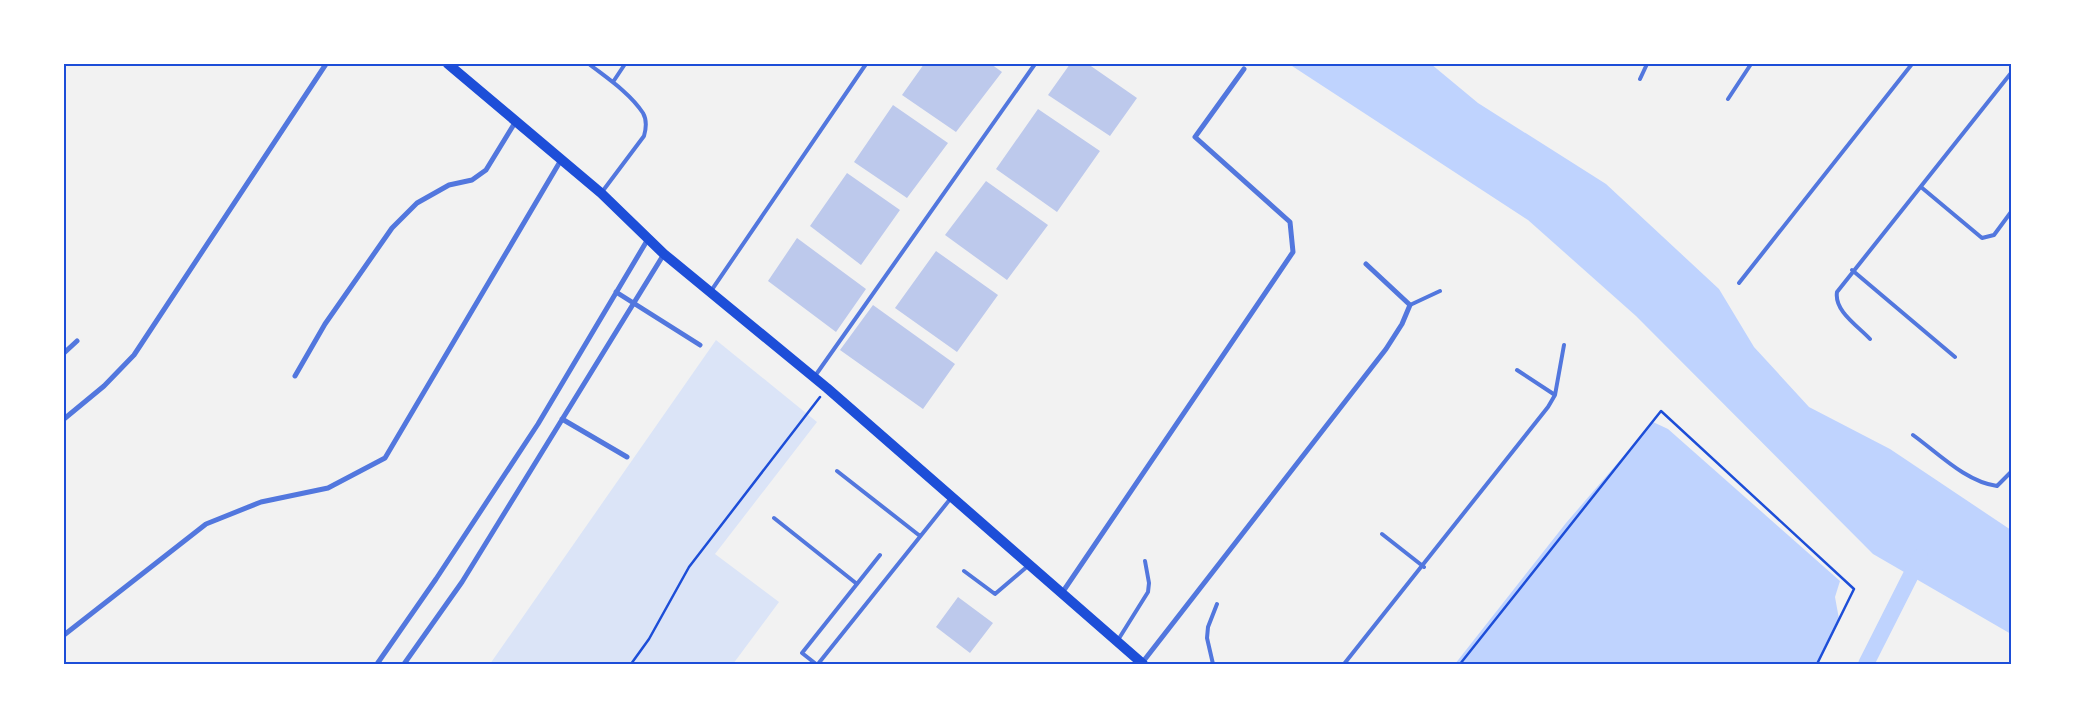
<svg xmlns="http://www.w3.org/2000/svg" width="2075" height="728" viewBox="0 0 2075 728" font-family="Montserrat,sans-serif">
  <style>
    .green { fill: #dbe4f7 }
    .water { fill: #bfd3fe }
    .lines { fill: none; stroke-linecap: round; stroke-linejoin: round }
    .canal { stroke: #bfd3fe; stroke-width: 16 }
    .building { fill: #bdc9ec }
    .path { stroke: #1d4ed8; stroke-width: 2.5 }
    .service { stroke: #5277de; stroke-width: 4 }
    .minor { stroke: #5277de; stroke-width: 5 }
    .secondary { stroke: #1d4ed8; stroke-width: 10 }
    .neatline { fill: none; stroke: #1d4ed8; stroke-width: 2 }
  </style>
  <rect width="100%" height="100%" fill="#f2f2f2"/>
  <!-- green -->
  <path class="green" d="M 716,340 L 817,422 L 715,554 L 779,602 L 733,664 L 490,664 Z"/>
  <!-- water -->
  <path class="water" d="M 1289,64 L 1431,64 L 1478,103 L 1606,184 L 1719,289 L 1754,347 L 1809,407 L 1890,449 L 2011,530 L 2011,634 L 1873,554 L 1636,316 L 1528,220 Z
    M 1653,422 L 1668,429 L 1840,581 L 1835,597 L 1839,619 L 1818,664 L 1455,664 L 1566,523 Z"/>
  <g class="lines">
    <!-- canal -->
    <path class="canal" d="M 1866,664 L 1920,557"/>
  </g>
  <!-- building -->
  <path class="building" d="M 924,64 L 991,64 L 1002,72 L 956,132 L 902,95 Z
    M 1070,64 L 1088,64 L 1137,98 L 1110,136 L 1048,95 Z
    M 893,105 L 948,143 L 907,198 L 854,162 Z
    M 1038,109 L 1100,151 L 1057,212 L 996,169 Z
    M 847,173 L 900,210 L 861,265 L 810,226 Z
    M 986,181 L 1048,225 L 1007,280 L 945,235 Z
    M 797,238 L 866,289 L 836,332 L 768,281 Z
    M 936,251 L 998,295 L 957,352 L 895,308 Z
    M 873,305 L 955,364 L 923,409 L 840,350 Z
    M 958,597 L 993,623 L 970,653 L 936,627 Z"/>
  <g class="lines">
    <!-- path -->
    <path class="path" d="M 631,664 L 649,639 L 689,567 L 820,397
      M 1460,664 L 1661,411 L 1854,589 L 1817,664"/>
    <!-- service -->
    <path class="service" d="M 589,64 C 607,78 630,93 643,113 C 647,120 646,129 644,136 L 602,192
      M 1640,79 L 1647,64
      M 613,82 L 625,64
      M 1728,99 L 1751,64
      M 1921,187 L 1982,238 L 1994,235 L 2011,212
      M 1852,270 L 1955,357
      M 1739,283 L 1912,64
      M 711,291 L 866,64
      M 1410,305 L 1440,291
      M 1870,339 C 1858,326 1834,311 1837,292 L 2011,73
      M 1517,370 L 1555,395
      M 815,376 L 1035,64
      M 1913,435 C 1938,453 1966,482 1997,486 L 2011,472
      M 837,471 L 920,536
      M 774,518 L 857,584
      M 1382,534 L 1424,567
      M 964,571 L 995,594 L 1029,565
      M 1118,640 L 1148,592 L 1149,583 L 1145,561
      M 816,664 L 802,653 L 880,555
      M 818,664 L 951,498
      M 1213,664 L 1207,638 L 1208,627 L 1217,604
      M 1344,664 L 1548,407 L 1555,395 L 1564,345"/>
    <!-- minor -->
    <path class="minor" d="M 616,292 L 700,345
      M 64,353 L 77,341
      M 295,376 L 325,324 L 392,228 L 417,203 L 449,185 L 472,180 L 486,170 L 516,121
      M 64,419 L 104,386 L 134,355 L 326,64
      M 562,419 L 627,457
      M 1062,593 L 1293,252 L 1290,222 L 1195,137 L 1244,69
      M 64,635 L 206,524 L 261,502 L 328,488 L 385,458 L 561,160
      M 1142,663 L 1386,349 L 1402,324 L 1410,305 L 1366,264
      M 377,664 L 436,579 L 538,424 L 648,239
      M 404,664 L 462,582 L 664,254"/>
    <!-- secondary -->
    <path class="secondary" d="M 448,64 L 601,193 L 664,254 L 827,388 L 1143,664"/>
  </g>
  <!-- border -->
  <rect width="2075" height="728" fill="none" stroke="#ffffff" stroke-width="130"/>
  <rect x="65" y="65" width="1945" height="598" class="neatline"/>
</svg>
